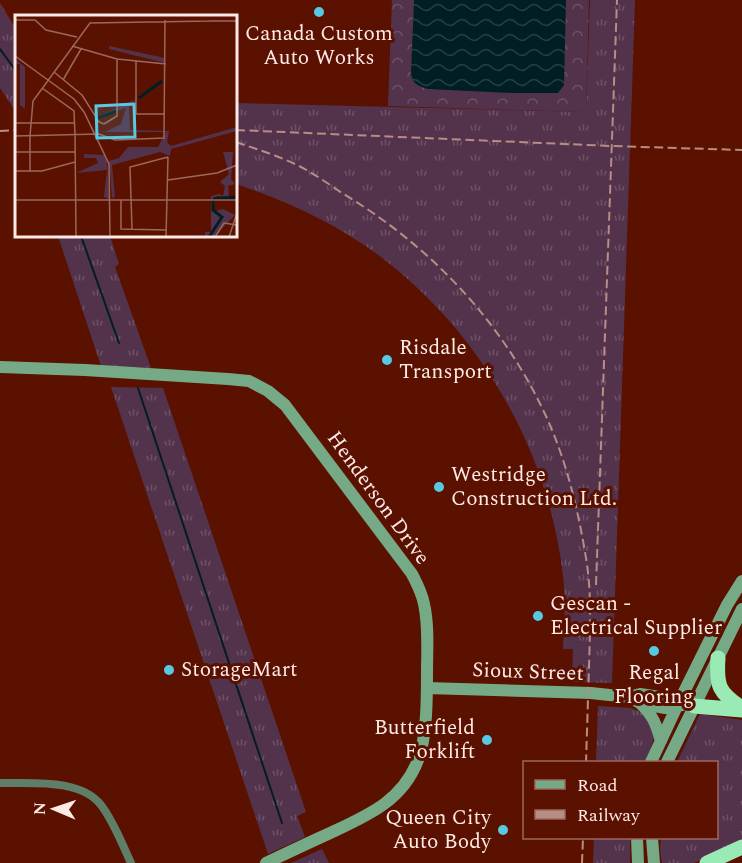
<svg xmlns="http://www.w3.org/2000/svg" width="742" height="863" viewBox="0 0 742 863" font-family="Spectral,serif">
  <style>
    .grass { fill: url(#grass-tufts) }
    .forest { fill: url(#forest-crowns) }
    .water { fill: url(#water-waves) }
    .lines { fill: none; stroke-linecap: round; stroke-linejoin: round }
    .stream { stroke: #001e25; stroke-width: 2 }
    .street { stroke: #5e7e68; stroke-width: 8 }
    .secondary { stroke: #76aa87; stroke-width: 12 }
    .highway { stroke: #99eab5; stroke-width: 15 }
    .rail { stroke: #b88d84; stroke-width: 2; stroke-dasharray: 9 4.5; stroke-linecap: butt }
    .poi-dot { fill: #57c9e2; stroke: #5b1100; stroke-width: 2 }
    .labels { text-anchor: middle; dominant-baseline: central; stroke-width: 6; stroke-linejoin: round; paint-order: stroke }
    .poi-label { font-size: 21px; fill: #fdeae6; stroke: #5b1100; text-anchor: start }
    .street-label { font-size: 21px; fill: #fdeae6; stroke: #5b1100 }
    .inset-river { fill: none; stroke: #001e25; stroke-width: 3 }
    .inset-road { fill: none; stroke: #9c685c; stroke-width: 1.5 }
    .view { fill: #57c9e2; fill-opacity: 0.15; stroke: #57c9e2; stroke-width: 3 }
    .inset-edge { fill: none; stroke: #fdeae6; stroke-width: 3 }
  </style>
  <defs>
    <pattern id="grass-tufts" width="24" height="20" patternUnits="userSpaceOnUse" patternTransform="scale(1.5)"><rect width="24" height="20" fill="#53334c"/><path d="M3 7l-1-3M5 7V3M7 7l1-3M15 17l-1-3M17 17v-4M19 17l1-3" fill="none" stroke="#6d5166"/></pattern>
    <pattern id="forest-crowns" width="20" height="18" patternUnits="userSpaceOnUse" patternTransform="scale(1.5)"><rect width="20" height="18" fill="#53334c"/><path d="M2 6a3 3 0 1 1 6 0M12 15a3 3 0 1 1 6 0" fill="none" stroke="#6d5166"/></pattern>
    <pattern id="water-waves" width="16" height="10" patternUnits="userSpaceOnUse" patternTransform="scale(1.5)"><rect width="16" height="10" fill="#001e25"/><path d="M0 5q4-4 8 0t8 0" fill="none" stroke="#263f45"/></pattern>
  </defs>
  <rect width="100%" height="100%" fill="#5b1100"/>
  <!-- grass -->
  <path class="grass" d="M 590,0 L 635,0 L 612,683 L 572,682 L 573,649 L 563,649 C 564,625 566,600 563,576 C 549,451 481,333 381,257 C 337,224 287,201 236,184 L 236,103 L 586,112 Z
    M 0,3 L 16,29 L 16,112 L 0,88 Z
    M 58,236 L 110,236 L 119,264 L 115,267 L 151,368 L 101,366 Z
    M 111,387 L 163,388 L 306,812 L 297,816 L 305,837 L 268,854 Z
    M 598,706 L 631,708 L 645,714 L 655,736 L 645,762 L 596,762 Z
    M 700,714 L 742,720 L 742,840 L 694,863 L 662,863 L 660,851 L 661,838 L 716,838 L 716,762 L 677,762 Z
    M 594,838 L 630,838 L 630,863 L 593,863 Z
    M 322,849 L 329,863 L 291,863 Z"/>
  <!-- forest -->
  <path class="forest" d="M 392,0 L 589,0 L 586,112 L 388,106 Z"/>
  <!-- water -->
  <path class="water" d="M 414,0 L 566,0 L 564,85 L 558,93 L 511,93 L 428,89 C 418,86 412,84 411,73 Z"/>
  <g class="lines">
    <!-- stream -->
    <path class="stream" d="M 0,49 L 16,71
      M 81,236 L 119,343
      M 138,388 L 282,823"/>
    <!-- street -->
    <path class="street" d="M 0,783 C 31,784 80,778 101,805 C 114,822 122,844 131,863"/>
    <!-- secondary -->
    <path class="secondary" d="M 0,367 L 85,370 L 228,379 L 249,381 L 268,391 L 285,405 L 412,574 C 417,584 422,593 424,604 C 429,626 427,650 427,673 C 427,698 427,737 418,760 C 402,802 366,816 328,834 C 308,843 287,853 266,863
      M 427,688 L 591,693 L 628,697 L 640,694 L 667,698 L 678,704
      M 628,697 L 640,703 L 665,708 L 682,705
      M 640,703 C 653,715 656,724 661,741
      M 651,762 L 678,704 L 727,605 L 742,581
      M 667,762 L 742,609
      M 637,838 L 638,863
      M 652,838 L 654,863"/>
    <!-- highway -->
    <path class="highway" d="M 718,658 C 716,686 719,693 742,708
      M 694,706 L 742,710
      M 707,863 L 742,847"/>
    <!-- rail -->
    <path class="rail" d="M 236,130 L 612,146 L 742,150
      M 0,131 L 16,130
      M 236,142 C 256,149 276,155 295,164 C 312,172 327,183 342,193 C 430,246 501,320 545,414 C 566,459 578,509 586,558 C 592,594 590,630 589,667 C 588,699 587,731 586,762
      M 596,585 L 617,0
      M 582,863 L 583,838"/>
  </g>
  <!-- markers -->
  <g class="poi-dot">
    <circle cx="319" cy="12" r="6"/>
    <circle cx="387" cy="360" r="6"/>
    <circle cx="439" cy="487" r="6"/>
    <circle cx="538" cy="616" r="6"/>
    <circle cx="654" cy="651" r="6"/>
    <circle cx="169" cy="670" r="6"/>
    <circle cx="487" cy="740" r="6"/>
    <circle cx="503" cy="830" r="6"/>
  </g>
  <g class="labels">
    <!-- poi labels -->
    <g class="poi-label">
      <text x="319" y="34" text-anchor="middle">Canada Custom<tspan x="319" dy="24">Auto Works</tspan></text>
      <text x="399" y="348">Risdale<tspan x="399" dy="24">Transport</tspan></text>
      <text x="451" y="475">Westridge<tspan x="451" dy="24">Construction Ltd.</tspan></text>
      <text x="550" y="604">Gescan -<tspan x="550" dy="24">Electrical Supplier</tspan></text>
      <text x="181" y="670">StorageMart</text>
      <text x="654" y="673" text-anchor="middle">Regal<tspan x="654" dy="24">Flooring</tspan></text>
      <text x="475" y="728" text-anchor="end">Butterfield<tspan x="475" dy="24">Forklift</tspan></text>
      <text x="491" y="818" text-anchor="end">Queen City<tspan x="491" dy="24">Auto Body</tspan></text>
    </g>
    <!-- street labels -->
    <g class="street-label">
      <text transform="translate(378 498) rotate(54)">Henderson Drive</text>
      <text transform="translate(528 672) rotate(2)">Sioux Street</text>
    </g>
  </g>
  <!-- overview -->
  <g transform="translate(15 15)">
    <rect width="222" height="222" fill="#5b1100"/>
    <path d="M 94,31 L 150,43 L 150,48 L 94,34 ZM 0,44 L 10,52 L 10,94 L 5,90 L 5,49 L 0,49 ZM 121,84 L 114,92 L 115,115 L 154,116 L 152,127 L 156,131 L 222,112 L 222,116 L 156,134 L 155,141 L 145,137 L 97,150 L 100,182 L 97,183 L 94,146 L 104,143 L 113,132 L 143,132 L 151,117 L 90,117 L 106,109 L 111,93 L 75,105 ZM 69,139 L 89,140 L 92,146 L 94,184 L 89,182 L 92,155 L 61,158 L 83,148 L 81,143 L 69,143 Z" fill="#53334c"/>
    <path d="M 208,137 L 218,137 L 216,164 L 220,169 L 213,171 L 214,182 L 202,181 L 196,185 L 196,181 L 204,179 L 208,181 L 210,171 L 205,167 L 214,159 ZM 196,185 L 200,196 L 208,194 L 220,200 L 199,222 L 190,222 L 190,217 L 196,217 Z" fill="#53334c"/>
    <path class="inset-river" d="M 124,83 L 147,66M 83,103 L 101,96M 198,184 L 222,182M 194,222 L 207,202 L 198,195 L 198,186"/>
    <path class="inset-road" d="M 0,5 L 20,5 L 31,15 L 62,22M 194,6 L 222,6M 57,31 L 102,44 L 151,49M 0,41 L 59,84 L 69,97 L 94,149 L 95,222M 121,45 L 121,99 L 150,99M 39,57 L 67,80 L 84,107 L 89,109M 48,65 L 66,34M 27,73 L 59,96 L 60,120M 0,108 L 60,108M 89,109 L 102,101 L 102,44M 60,120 L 61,222M 0,121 L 84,119 L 100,125 L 149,123 L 150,5M 15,121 L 18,86 L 75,8 L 196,6M 0,137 L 60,137M 0,156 L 27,156 L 60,147M 15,156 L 15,121M 153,165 L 202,158 L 222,150M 0,185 L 222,185M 106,185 L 106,214 L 152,215M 117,214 L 115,152 L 153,142M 151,222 L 153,142M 200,222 L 209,208 L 222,210M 214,222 L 222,198"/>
    <path class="view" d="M 119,89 L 120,122 L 82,123 L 81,91 Z"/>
    <rect width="222" height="222" class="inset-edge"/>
  </g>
  <!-- legend -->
  <rect x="523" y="761" width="195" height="78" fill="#5b1100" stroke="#9c685c" stroke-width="1.5"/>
  <rect x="535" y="780" width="30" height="9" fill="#76aa87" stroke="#9c685c" stroke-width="1.5"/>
  <text x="577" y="791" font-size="18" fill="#fdeae6">Road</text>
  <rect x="535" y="810" width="30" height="9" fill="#b88d84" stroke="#9c685c" stroke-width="1.5"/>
  <text x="577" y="821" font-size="18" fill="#fdeae6">Railway</text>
  <!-- north arrow -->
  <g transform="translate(54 809) rotate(272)" stroke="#5b1100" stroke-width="4.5" paint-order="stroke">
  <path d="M0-4.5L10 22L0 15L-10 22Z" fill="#fdeae6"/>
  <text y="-9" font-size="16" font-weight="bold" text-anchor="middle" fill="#fdeae6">N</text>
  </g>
</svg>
